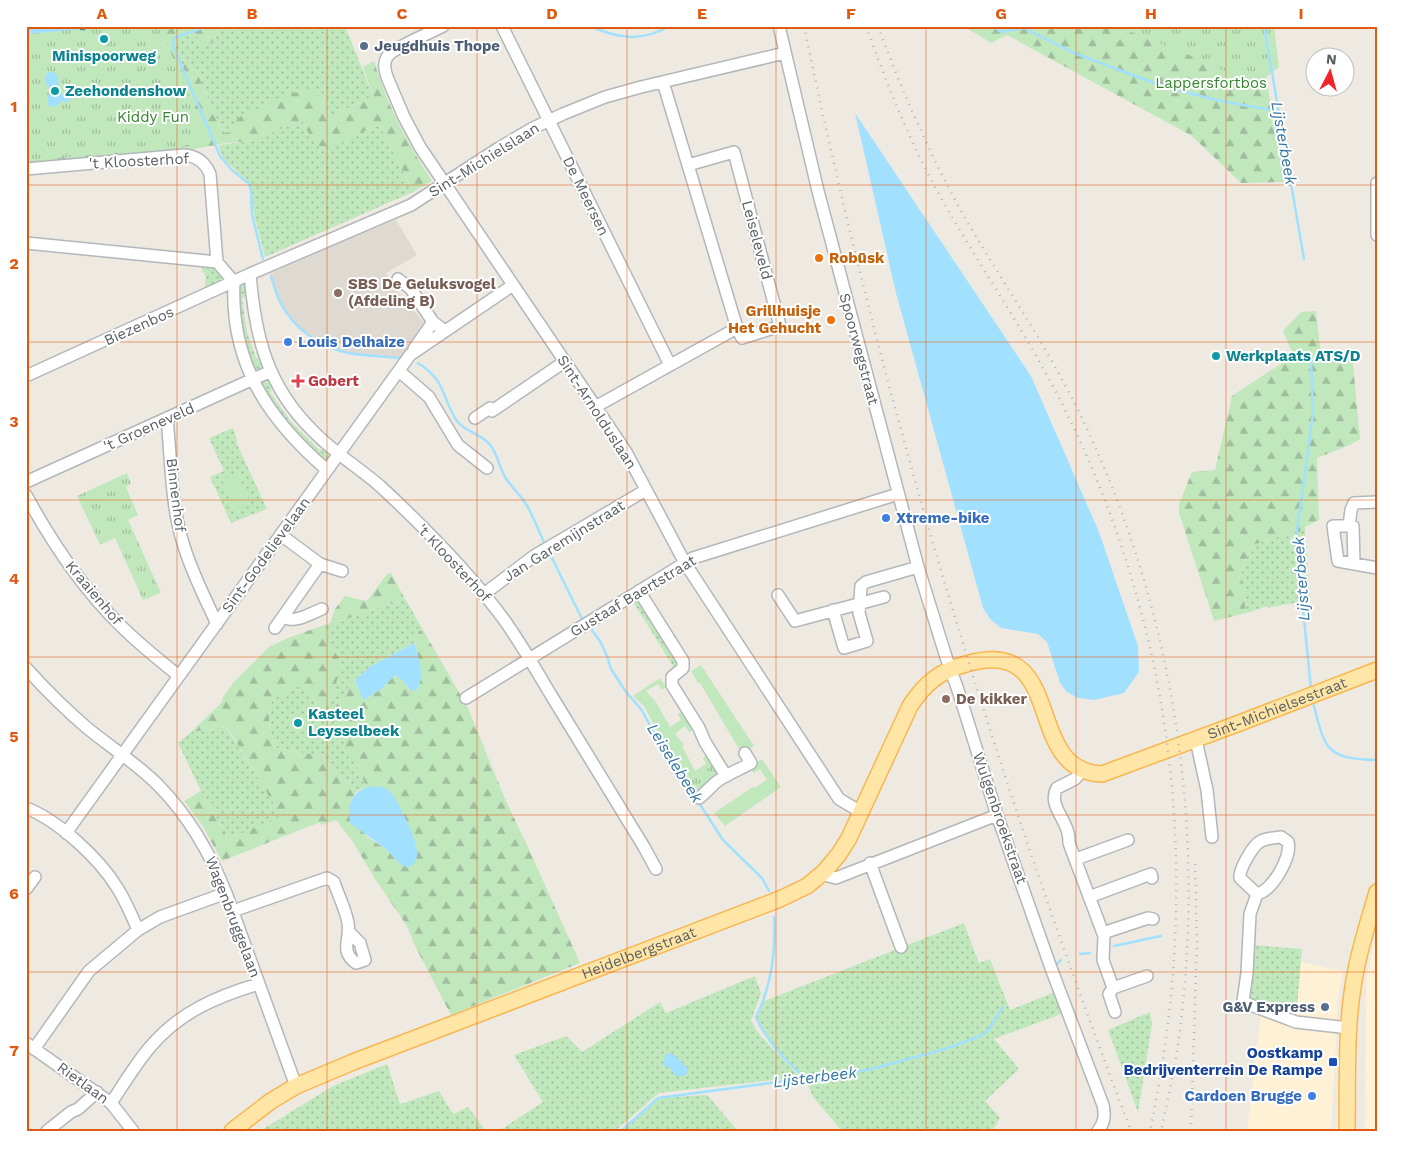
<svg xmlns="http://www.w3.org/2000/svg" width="1403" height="1157" viewBox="0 0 1403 1157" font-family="'Work Sans',sans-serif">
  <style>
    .commercial { fill: #fff1d6 }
    .education { fill: #ded9d1 }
    .grass { fill: url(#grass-dots) }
    .forest { fill: url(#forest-firs) }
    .park { fill: url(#park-tufts) }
    .garden { fill: #c1e7bd }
    .water { fill: #a1e1ff }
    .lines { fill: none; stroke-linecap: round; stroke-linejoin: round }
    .stream { stroke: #a1e1ff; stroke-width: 2.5 }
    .ferry { stroke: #3477a4; stroke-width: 1; stroke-dasharray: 6 5; stroke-linecap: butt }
    .minor-casing { stroke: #b3b6ba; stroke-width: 14 }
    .major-casing { stroke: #f9b650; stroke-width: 18 }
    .minor { stroke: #fff; stroke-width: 11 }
    .major { stroke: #ffe6a6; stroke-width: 15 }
    .rail { stroke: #b3b4b5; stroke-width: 2.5; stroke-dasharray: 1 6; stroke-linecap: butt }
    .grid { fill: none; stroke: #e15910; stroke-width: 1; stroke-opacity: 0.55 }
    .culture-dot { fill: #0f9aa8; stroke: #fff; stroke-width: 2 }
    .service-dot { fill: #5c6f8a; stroke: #fff; stroke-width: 2 }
    .food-dot { fill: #e8710a; stroke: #fff; stroke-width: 2 }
    .education-dot { fill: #8d6e63; stroke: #fff; stroke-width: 2 }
    .shop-dot { fill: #3f7fe0; stroke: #fff; stroke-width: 2 }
    .health-dot { fill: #e0444e; stroke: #fff; stroke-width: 2 }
    .transit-dot { fill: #1a4fb4; stroke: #fff; stroke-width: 2 }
    .labels { text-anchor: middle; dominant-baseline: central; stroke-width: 4; stroke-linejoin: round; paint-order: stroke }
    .service-label { font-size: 15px; font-weight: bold; fill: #4e5e75; stroke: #fff; text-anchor: start }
    .culture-label { font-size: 15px; font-weight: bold; fill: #0d838f; stroke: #fff; text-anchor: start }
    .park-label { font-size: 15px; fill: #35852f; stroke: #fff }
    .street-label { font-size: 15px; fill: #5a5f64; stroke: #fff }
    .food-label { font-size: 15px; font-weight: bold; fill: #c56008; stroke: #fff; text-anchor: start }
    .education-label { font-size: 15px; font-weight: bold; fill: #785e54; stroke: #fff; text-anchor: start }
    .shop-label { font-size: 15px; font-weight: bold; fill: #366cbe; stroke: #fff; text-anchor: start }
    .health-label { font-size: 15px; font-weight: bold; fill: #be3a42; stroke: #fff; text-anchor: start }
    .transit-label { font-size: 15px; font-weight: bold; fill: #164399; stroke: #fff; text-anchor: end }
    .water-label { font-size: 16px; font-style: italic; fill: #3477a4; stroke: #fff }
    .neatline { fill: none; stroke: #e15910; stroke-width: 2 }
    .grid-label { font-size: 16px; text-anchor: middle; font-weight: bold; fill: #e15910 }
  </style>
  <defs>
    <pattern id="grass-dots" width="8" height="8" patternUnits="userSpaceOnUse" patternTransform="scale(1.25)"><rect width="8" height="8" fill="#c1e7bd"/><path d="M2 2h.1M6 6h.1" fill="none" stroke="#a0be9d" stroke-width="1.8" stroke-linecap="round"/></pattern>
    <pattern id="forest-firs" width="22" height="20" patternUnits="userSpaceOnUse" patternTransform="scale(1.25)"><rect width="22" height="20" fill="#c1e7bd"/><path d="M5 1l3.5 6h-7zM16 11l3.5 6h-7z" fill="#a0be9d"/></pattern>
    <pattern id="park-tufts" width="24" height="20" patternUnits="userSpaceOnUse" patternTransform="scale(1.25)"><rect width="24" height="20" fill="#c1e7bd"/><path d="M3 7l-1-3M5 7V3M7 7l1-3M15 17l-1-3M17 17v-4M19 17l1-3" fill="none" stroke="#a0be9d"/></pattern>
  </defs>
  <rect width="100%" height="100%" fill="#eeeae2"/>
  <!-- commercial -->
  <path class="commercial" d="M 1377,927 L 1377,1131 L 1365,1131 L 1366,981 Z
    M 1301,962 L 1343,971 L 1338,997 L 1331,1131 L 1247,1131 L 1261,1015 L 1295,1024 Z"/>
  <!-- education -->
  <path class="education" d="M 396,220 L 417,255 L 386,273 L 392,285 L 425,324 L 400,358 L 349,353 L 333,349 L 304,333 L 288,316 L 280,302 L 270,274 L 332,246 Z"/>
  <!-- grass -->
  <path class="grass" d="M 224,26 L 345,26 L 373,96 L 334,115 L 330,115 L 323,100 L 234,128 L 232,133 L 222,133 L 195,67 L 183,67 C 179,58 170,45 178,36 L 196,33 L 211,43 Z
    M 302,120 L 312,141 L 362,132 L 379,124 L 413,192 L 265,257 L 254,214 L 250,184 L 223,158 L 218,145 L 251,141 Z
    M 199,264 L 213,265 L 227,279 L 204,291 L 206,277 Z
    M 239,285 L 244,285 L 247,288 L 247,295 L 242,299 L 247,331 L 256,358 L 263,361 L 265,368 L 262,371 L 254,372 L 246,357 L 236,287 Z
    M 268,380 L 273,386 L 270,392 L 291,422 L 319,450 L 326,449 L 331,454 L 332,458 L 324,464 L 286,428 L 260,382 Z
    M 233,428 L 236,436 L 237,444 L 267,509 L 231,523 L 210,477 L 224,471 L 209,438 Z
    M 1305,527 L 1310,600 L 1268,608 L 1268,606 L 1246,613 L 1241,569 L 1253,545 L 1282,535 L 1297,533 Z
    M 404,597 L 423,630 L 419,631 L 414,643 L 371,666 L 349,685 L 348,693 L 336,705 L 343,725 L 339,730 L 367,787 L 357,791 L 321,756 L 276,748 C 269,729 266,719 273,699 L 300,685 L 310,691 L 319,709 L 340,663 L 322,627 L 398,601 Z
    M 637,597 L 677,661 L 674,668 L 632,600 Z
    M 226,727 L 282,816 L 229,839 L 201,791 L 178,743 L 191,732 Z
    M 964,923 L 979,963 L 990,959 L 1010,1010 L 1055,992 L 1064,1013 L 994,1039 L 1019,1069 L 985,1101 L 1000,1118 L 992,1131 L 842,1131 L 813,1097 L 805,1078 L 782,1056 L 760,1027 L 756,1017 L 764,1001 Z
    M 1253,945 L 1302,949 L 1296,1019 L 1250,999 Z
    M 755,976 L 761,993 L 751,1021 L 759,1034 L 800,1077 L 659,1093 L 615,1131 L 499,1131 L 543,1102 L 514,1055 L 566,1036 L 582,1052 L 660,1002 L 666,1013 Z
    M 1150,1012 L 1152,1024 L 1138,1112 L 1108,1030 Z
    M 387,1064 L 400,1104 L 439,1091 L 453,1114 L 468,1107 L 486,1131 L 260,1131 L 333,1086 Z
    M 705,1095 L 708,1096 L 738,1131 L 621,1131 L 658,1098 Z"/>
  <!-- forest -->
  <path class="forest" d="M 118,26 L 224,26 L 211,43 L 205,46 L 200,45 L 196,33 L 178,36 C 170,45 179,57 183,67 L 185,64 L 189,63 L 195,67 L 222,133 L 232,132 L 237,119 L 243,115 C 258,108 299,85 314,92 C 323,97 326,107 330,115 L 334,115 L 373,96 L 363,67 L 374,61 C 387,105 407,143 432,181 L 413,192 L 379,124 L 337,145 L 328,147 L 320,146 L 312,141 L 302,120 L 251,141 L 225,143 L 180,152 L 26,165 L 26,150 Z
    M 964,26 L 1262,26 L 1267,83 L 1285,182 L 1241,183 L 1192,136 L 1007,35 L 991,43 Z
    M 1316,311 L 1321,355 L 1352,354 L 1360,439 L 1352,444 L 1317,458 L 1319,520 L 1305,527 L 1298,533 L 1282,535 L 1253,545 L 1241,569 L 1246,613 L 1214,621 L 1179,513 L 1179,504 L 1192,472 L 1215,470 L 1232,396 L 1288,359 L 1292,352 L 1283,331 L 1301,312 Z
    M 391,573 L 404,597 L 398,601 L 323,627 L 340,662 L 334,696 L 326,705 L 319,709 L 310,691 L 300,686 L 273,699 C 266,718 269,729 276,748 L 321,756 L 357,791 L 351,800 L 366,836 L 386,849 L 400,864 L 408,824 L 388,790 L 380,787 L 367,787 L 338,730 L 343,725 L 336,705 L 348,693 L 349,685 L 355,680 L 363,700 L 380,690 L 395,675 L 404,682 L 411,691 L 418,655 L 414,643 L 419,631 L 423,630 L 468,708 L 505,799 L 527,845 L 580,963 L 451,1015 L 414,944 L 407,926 L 375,879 L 353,842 L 336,820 L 321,825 L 320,822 L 222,861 L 202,825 L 184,801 L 201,791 L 229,839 L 281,816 L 227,727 L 191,732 L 222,702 L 223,697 L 234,682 L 269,647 L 288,638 L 330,623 L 335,609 L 345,596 L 367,601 L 387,574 Z"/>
  <!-- park -->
  <path class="park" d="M 26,26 L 165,26 L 167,43 L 206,140 L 183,146 L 26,161 Z
    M 1116,26 L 1274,26 L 1279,67 L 1255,85 L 1182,52 Z
    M 127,473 L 131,483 L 126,487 L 138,515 L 128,520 L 161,593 L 143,600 L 115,538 L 100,545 L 77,496 Z
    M 712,765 L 719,776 L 704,785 L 705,789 L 695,795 L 688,780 Z"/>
  <!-- garden -->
  <path class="garden" d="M 238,473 L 251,505 L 234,511 L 222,479 Z
    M 701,665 L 754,746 L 742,754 L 700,683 L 698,683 L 691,671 Z
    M 660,678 L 666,687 L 662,690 L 658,684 L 646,691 L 656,702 L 670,727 L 681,720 L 678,714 L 682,711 L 693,730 L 689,732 L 685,726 L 675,734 L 684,744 L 682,746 L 695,771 L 706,764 L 703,758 L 707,755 L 713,765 L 688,780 L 668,751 L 644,706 L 633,696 Z
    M 762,759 L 781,787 L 725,826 L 714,813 L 753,787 L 754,788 L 767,780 L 760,769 L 754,773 L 749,767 Z"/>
  <!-- water -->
  <path class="water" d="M 26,26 L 118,26 L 26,34 Z
    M 48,72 L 53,72 L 57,75 L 59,83 L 55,90 L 59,91 L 64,96 L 70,96 L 70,102 L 62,101 L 55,107 L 48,105 L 47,96 L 52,91 L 52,89 C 44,85 43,79 48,72 Z
    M 855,113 L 1031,376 L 1099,532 L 1138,646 L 1139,672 L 1124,693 L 1094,700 L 1078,698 L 1067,692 L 1060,683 L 1047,642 L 1038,634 L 1001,628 L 990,619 L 983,608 L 896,293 Z
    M 414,643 C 420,659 424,673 418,689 L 411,691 L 404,682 L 395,675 L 380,690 L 363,700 L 355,680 L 371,666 Z
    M 367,787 C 373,787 381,786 387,789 C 397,796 417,840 417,852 C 418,860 414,864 408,868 L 400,864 L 386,849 L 350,823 C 348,805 350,794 367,787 Z
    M 668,1053 C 678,1054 679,1062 687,1067 L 688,1072 L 684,1076 L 675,1076 L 670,1068 L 664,1066 L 665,1055 Z"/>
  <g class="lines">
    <!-- stream -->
    <path class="stream" d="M 208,26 C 201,30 178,35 175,38 C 173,40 173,43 173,46 L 220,156 L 232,170 L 249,184 L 251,191 L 252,214 L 263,259
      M 590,26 C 619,39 641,42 670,26
      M 993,26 L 1001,32 L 1024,28 L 1074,53 L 1162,86 L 1220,101 L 1278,111
      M 1264,26 L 1304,259
      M 271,276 C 274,285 276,294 280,302 C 293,328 320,347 348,353 C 364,356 382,356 398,358
      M 418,363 C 445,380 441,394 455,418 C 463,432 482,433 491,446 C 498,455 499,467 505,477 C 511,487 520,494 526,504 C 533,516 538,529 544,542
      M 550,554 L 582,619
      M 591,629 L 600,641 L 607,656 L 611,669 L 626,692 L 641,709 L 660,743 L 723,840 L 762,878 L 769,891
      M 1311,689 L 1296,538 L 1313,414 L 1311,356
      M 1313,702 C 1325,748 1324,759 1377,760
      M 774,917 C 776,952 772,985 756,1017 C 766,1040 786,1062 805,1078
      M 1114,946 L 1161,936
      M 1080,954 L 1090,953
      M 1055,966 L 1061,960
      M 621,1131 L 658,1098 L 868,1070 L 945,1049 L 980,1036 L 988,1031 L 1003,1007"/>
    <!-- ferry -->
    <path class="ferry" d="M 58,26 L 84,30 L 90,26"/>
    <defs>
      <path id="minor" d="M 443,26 C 432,32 391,49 387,57 C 383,64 385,70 387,77 L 404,117 L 420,147 L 626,452 L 685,563 L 839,799 L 861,812
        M 502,26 L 670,365
        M 779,26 L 818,191 L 918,567 L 946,657 L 958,690 L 997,815 L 1051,968 L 1103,1105 C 1105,1115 1105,1122 1098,1131
        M 688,165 L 734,152 L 780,326 L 742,338 L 737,328
        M 26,169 L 184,155 C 197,156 205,162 210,174 L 217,262 L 234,282 C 230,363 268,419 327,470
        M 1377,183 L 1377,235
        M 26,243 L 217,262
        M 250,274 C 255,336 267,386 313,431 C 333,452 358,467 380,486 C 422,525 464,567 499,613 C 519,639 534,667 551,695 C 582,746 613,797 644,847 L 656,869
        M 398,279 L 411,289 L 433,322 L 445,331
        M 414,349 L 433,322
        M 399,371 L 429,397 L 458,445 L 487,468
        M 26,376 L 250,274 L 411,205 L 499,148 L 533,128 L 563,114 L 605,97 L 641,87 L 785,53
        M 595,407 L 737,328 L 663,82
        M 167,418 C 171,458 171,506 183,543 C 191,571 205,598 217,624
        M 475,418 L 490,408 L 492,411 L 564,362
        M 26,482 L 271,371
        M 26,495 C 52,543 82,588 121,626 C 139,644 159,660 179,676
        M 1349,526 L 1351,510 L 1354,503 L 1377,502
        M 281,535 L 320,564 L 342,571
        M 1354,564 L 1353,526 L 1333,526 L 1338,561 L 1377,568
        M 639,591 L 683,661 L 683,668 L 672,677 L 672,685 L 699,728 L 705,742 L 726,776
        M 484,594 L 534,556 L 646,490
        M 778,595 L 795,621 L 884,597
        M 833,610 L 844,648 L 867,641 L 859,613 L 861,586 L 866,582 L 918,567
        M 284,617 C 295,624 311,613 322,609
        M 275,628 L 320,564
        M 26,668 C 45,689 65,709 86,727 C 110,747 138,764 160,787 C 190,818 210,853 226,893 L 296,1086
        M 466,698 L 693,558 L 898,494
        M 1196,740 L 1207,790 L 1212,837
        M 1082,771 L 1075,779 L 1057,788 C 1049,802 1061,814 1066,827 C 1068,831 1069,837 1069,843 L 1104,936 L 1103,960 L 1113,988 L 1147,976
        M 699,798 C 705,793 708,790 713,785 C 720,777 741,769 751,763 L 745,753
        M 26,808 C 58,820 100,859 118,889 C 126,902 132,916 138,930
        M 66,833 L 410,355 L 513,285
        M 1281,837 L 1288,842 C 1292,857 1272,891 1257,894 L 1240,878 C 1239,869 1253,845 1261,841 C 1267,838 1274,838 1281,837 Z
        M 1076,859 L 1128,840
        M 870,863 L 901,947
        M 824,872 L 828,876 L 836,878 L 997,815
        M 26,889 L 35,877
        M 1257,894 L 1250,914 L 1247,973 L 1243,1001 L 1248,1004 L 1296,1022 L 1349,1028
        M 1089,897 L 1151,874 L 1152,878
        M 233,911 L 327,878 L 334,882 C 338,895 346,910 348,923 C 351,939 339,951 356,963 L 365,960 L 360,943 L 348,931
        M 1103,933 L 1148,918 L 1153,919
        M 1113,988 L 1109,994 L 1115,1012
        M 26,1043 L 111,1103 L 133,1131
        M 34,1049 L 89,971 L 138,930 L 160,917 L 226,893
        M 111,1103 C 124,1084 136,1063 151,1046 C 180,1012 216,997 258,984
        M 47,1131 L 71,1112 L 78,1109 L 97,1092"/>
      <g id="major">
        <path id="s1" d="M 232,1131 L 271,1101 L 296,1086 L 353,1062 L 780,899 L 807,886 L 824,872 L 839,854 L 849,838 L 910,706 C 925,683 940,671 966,664 C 1069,634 1021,771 1102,774 L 1237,724 L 1377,670"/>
        <path d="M 1347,1131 C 1348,1078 1345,1022 1356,970 C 1361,943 1370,917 1377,892"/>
      </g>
    </defs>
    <!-- minor casing -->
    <use href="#minor" class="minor-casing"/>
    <!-- major casing -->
    <use href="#major" class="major-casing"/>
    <!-- minor -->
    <use href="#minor" class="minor"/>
    <!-- major -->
    <use href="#major" class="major"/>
    <!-- rail -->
    <path class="rail" d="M 804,26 C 882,403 994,772 1131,1131
      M 866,26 C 886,82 908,137 936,189 C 974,257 1019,322 1056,392 C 1176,623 1204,877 1150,1131
      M 878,26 C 901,89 928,150 960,209 C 997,274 1040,335 1074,402 C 1169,591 1206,811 1181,1021 C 1177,1058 1169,1094 1161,1131
      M 1191,1131 L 1197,942 L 1195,862"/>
  </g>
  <!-- grid -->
  <path class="grid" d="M 177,26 L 177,1131M 327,26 L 327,1131M 477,26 L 477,1131M 627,26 L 627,1131M 776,26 L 776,1131M 926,26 L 926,1131M 1076,26 L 1076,1131M 1226,26 L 1226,1131M 26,185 L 1377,185M 26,342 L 1377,342M 26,500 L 1377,500M 26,657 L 1377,657M 26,815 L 1377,815M 26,972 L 1377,972"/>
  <!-- markers -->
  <g class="culture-dot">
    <circle cx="104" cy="39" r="5"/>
    <circle cx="55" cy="91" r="5"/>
    <circle cx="1216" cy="356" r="5"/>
    <circle cx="298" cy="723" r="5"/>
  </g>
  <g class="service-dot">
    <circle cx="364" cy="46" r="5"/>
    <circle cx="1325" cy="1007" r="5"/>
  </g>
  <g class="food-dot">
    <circle cx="819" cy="258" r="5"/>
    <circle cx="831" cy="320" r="5"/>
  </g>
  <g class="education-dot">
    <circle cx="338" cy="293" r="5"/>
    <circle cx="946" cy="699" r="5"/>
  </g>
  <g class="shop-dot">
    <circle cx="288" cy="342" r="5"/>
    <circle cx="886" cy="518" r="5"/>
    <circle cx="1312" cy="1096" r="5"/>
  </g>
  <path class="health-dot" d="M295.5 373.5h5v5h5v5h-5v5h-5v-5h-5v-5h5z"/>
  <rect class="transit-dot" x="1328" y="1057" width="10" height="10" rx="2.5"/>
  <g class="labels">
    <!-- service labels -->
    <g class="service-label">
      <text x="374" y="46">Jeugdhuis Thope</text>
      <text x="1315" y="1007" text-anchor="end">G&amp;V Express</text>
    </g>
    <!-- culture labels -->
    <g class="culture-label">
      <text x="104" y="56" text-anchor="middle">Minispoorweg</text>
      <text x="65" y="91">Zeehondenshow</text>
      <text x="1226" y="356">Werkplaats ATS/D</text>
      <text x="308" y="714">Kasteel<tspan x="308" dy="17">Leysselbeek</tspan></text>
    </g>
    <!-- park labels -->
    <g class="park-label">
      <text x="1211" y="83">Lappersfortbos</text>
      <text x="153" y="117">Kiddy Fun</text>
    </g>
    <!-- street labels -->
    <g class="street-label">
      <text transform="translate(484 160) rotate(-32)">Sint-Michielslaan</text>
      <text transform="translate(139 161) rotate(-3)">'t Kloosterhof</text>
      <text transform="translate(586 196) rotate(64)">De Meersen</text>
      <text transform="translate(757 240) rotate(75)">Leiseleveld</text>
      <text transform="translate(139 326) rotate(-24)">Biezenbos</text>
      <text transform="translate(859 349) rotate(75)">Spoorwegstraat</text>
      <text transform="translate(597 412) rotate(57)">Sint-Arnolduslaan</text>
      <text transform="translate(149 427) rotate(-24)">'t Groeneveld</text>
      <text transform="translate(176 495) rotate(83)">Binnenhof</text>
      <text transform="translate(564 541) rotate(-32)">Jan Garemijnstraat</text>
      <text transform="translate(266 555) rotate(-54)">Sint-Godelievelaan</text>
      <text transform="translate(454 563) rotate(47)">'t Kloosterhof</text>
      <text transform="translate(94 593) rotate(50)">Kraaienhof</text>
      <text transform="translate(633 596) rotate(-31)">Gustaaf Baertstraat</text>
      <text stroke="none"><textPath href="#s1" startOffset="1294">Sint-Michielsestraat</textPath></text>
      <text transform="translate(1000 818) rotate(71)">Wulgenbroekstraat</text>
      <text transform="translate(233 917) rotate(69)">Wagenbruggelaan</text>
      <text stroke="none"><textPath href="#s1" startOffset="446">Heidelbergstraat</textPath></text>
      <text transform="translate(83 1083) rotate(36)">Rietlaan</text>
    </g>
    <!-- food labels -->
    <g class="food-label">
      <text x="829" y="258">Robūsk</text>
      <text x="821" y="311" text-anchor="end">Grillhuisje<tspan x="821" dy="17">Het Gehucht</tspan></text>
    </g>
    <!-- education labels -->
    <g class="education-label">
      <text x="348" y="284">SBS De Geluksvogel<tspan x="348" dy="17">(Afdeling B)</tspan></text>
      <text x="956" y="699">De kikker</text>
    </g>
    <!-- shop labels -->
    <g class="shop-label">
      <text x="298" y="342">Louis Delhaize</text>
      <text x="896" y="518">Xtreme-bike</text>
      <text x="1302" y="1096" text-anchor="end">Cardoen Brugge</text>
    </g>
    <!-- health labels -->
    <g class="health-label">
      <text x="308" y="381">Gobert</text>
    </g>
    <!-- transit labels -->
    <g class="transit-label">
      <text x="1323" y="1053">Oostkamp<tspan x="1323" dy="17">Bedrijventerrein De Rampe</tspan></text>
    </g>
    <!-- water labels -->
    <g class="water-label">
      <text transform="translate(1284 143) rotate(80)">Lijsterbeek</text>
      <text transform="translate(1301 579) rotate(-94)">Lijsterbeek</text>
      <text transform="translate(675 763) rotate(58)">Leiselebeek</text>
      <text transform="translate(815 1077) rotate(-7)">Lijsterbeek</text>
    </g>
  </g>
  <!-- border -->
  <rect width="1403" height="1157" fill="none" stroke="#ffffff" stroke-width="55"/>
  <!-- north arrow -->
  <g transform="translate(1330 72) rotate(6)"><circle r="24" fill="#ffffff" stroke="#bdbfc1"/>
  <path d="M0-4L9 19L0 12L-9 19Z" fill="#f2242b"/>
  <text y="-8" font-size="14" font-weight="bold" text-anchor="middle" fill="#5a5f64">N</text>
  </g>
  <rect x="28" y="28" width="1348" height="1102" class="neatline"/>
  <g class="grid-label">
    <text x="102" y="19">A</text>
    <text x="252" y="19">B</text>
    <text x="402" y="19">C</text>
    <text x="552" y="19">D</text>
    <text x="702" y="19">E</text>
    <text x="851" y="19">F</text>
    <text x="1001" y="19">G</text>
    <text x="1151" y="19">H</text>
    <text x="1301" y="19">I</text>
    <text x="14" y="112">1</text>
    <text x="14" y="269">2</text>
    <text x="14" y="427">3</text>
    <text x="14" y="584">4</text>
    <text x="14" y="742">5</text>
    <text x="14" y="899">6</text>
    <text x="14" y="1056">7</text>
  </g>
</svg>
